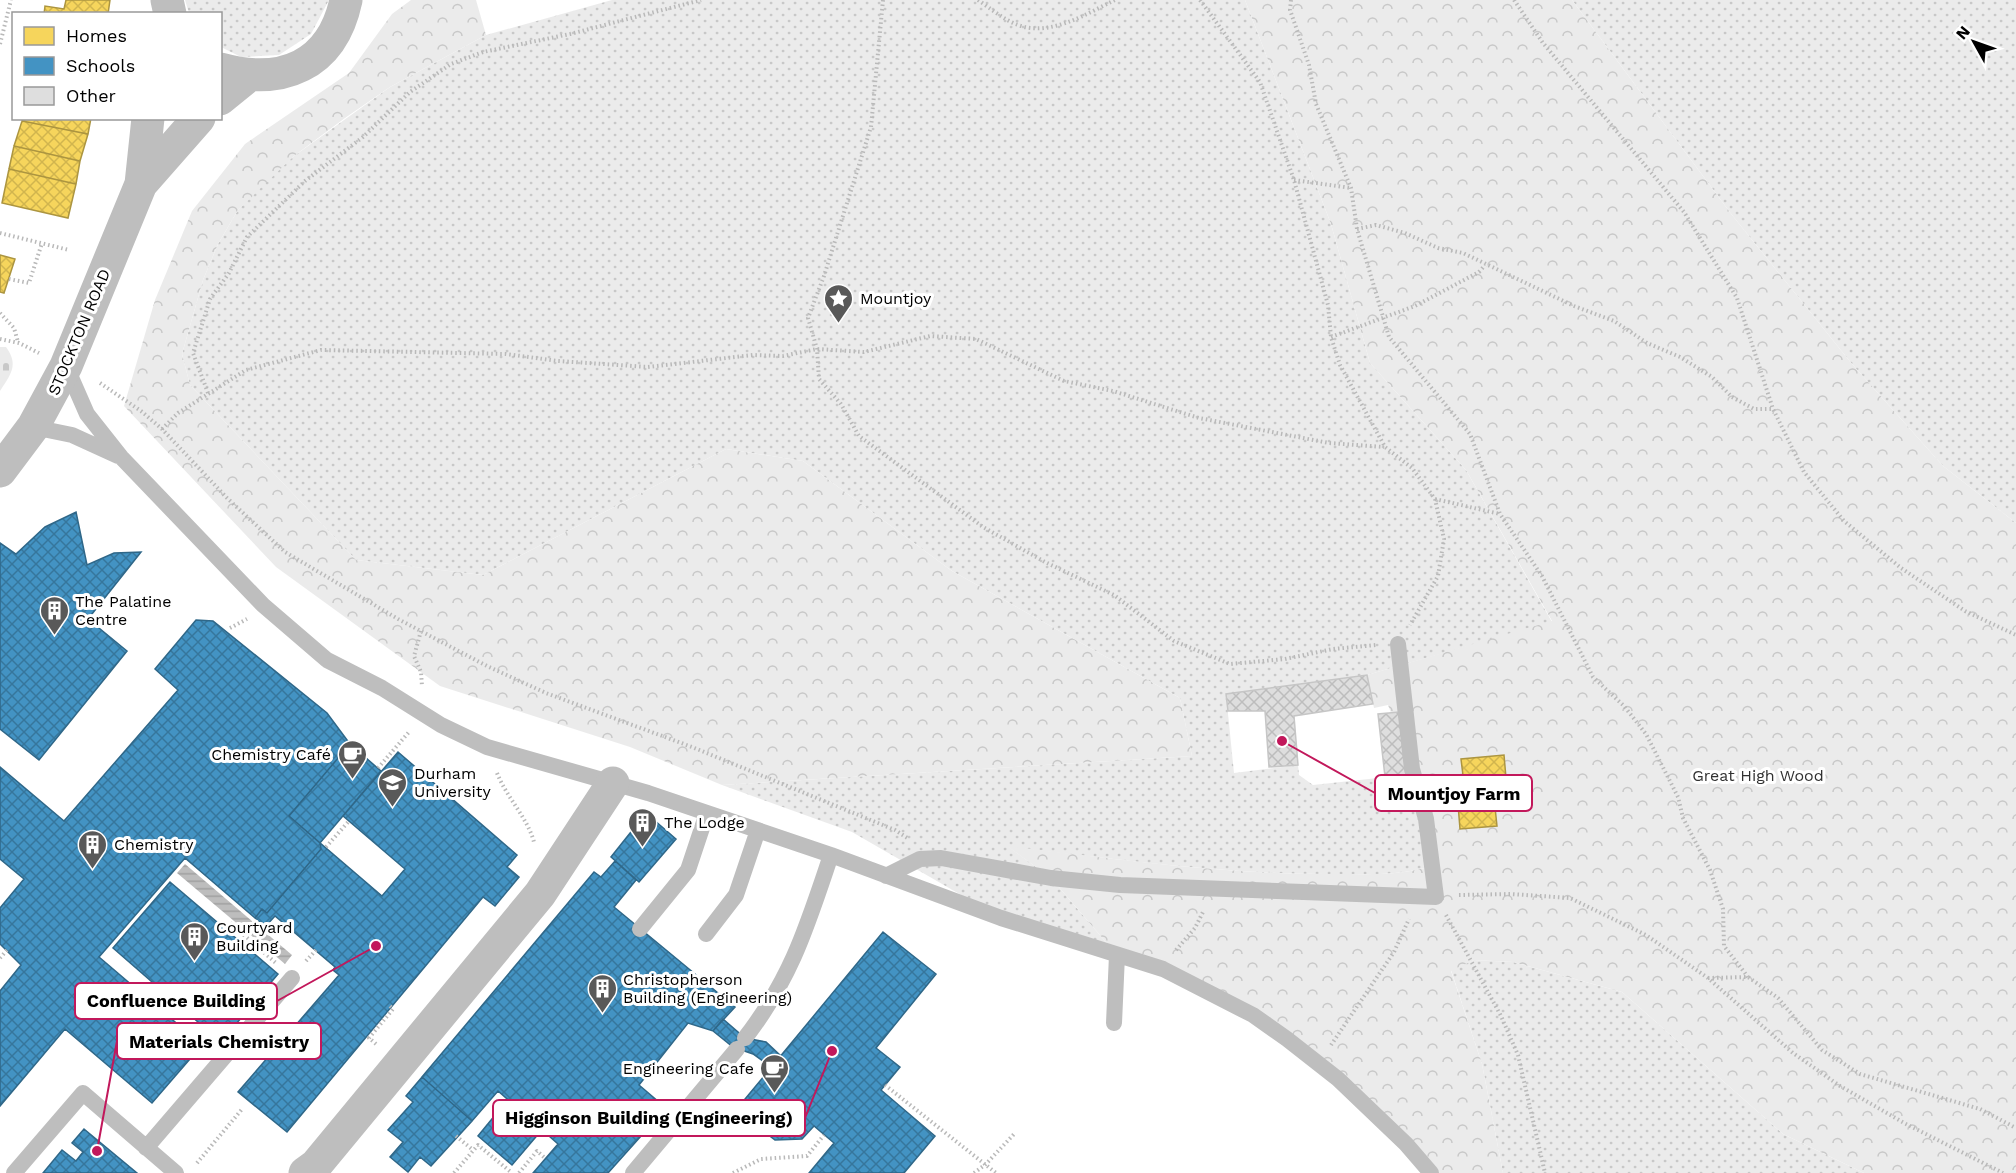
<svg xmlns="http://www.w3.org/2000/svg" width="2016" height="1173" viewBox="0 0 2016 1173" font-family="'Work Sans',sans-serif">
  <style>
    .grass { fill: url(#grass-dots) }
    .forest { fill: url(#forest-crowns) }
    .cemetery { fill: url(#cemetery-stones) }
    .water { fill: url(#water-rules) }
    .homes { fill: url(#homes-cross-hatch); stroke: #ac9540; stroke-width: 1.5 }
    .schools { fill: url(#schools-cross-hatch); stroke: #2f6788; stroke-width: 1.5 }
    .building { fill: url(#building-cross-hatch); stroke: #c6c6c6; stroke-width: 1.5 }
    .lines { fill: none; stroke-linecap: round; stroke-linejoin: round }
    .path { stroke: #b9b9b9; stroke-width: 4; stroke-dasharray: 1.5 3; stroke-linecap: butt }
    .lane { stroke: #bebebe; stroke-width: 16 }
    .street { stroke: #bebebe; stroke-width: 33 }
    .primary { stroke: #bebebe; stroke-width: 33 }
    .labels { text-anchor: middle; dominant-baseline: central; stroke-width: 6; stroke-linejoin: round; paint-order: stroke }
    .poi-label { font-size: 16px; fill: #000; stroke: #fff; text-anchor: start }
    .street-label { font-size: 16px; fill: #000; stroke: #fff }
    .park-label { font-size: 16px; fill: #313131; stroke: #fff }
    .leader { fill: none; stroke: #c2185b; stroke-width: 2 }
    .callout-dot { fill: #c2185b; stroke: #fff; stroke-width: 2 }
    .callout { fill: #fff; stroke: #c2185b; stroke-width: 2 }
    .callout-label { font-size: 18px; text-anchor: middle; font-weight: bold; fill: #000 }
  </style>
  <defs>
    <pattern id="grass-dots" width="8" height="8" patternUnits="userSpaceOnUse" patternTransform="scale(1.5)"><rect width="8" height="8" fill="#ebebeb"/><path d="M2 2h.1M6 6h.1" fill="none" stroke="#c8c8c8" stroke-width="1.8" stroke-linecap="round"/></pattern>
    <pattern id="forest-crowns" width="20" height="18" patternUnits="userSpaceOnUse" patternTransform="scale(1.5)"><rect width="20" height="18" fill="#ebebeb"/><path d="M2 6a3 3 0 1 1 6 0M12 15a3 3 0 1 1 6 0" fill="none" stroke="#c8c8c8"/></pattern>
    <pattern id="cemetery-stones" width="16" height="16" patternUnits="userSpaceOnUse" patternTransform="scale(1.5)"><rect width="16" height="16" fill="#ebebeb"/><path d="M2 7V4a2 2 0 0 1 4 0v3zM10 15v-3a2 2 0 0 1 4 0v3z" fill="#c8c8c8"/></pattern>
    <pattern id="water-rules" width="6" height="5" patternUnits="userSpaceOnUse" patternTransform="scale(1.5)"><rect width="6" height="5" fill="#bdbdbd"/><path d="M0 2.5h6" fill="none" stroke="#a1a1a1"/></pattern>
    <pattern id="homes-cross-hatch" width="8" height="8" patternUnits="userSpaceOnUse" patternTransform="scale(1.5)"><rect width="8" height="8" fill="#f6d55c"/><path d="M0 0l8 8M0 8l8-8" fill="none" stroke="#d1b54e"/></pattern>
    <pattern id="schools-cross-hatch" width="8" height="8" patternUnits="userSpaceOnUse" patternTransform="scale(1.5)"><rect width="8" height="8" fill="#4393c3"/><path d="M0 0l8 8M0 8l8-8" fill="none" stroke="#36769c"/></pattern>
    <pattern id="building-cross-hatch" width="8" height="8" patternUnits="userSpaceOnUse" patternTransform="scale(1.5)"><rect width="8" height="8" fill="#dedede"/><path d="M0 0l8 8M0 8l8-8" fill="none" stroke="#bdbdbd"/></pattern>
  </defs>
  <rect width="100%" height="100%" fill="#fff"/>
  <!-- grass -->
  <path class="grass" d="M 185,0 L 329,0 L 311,34 L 279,55 L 241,57 L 221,47 L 220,14 L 189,13 Z
    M 612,0 L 1245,0 L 1331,224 L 1370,363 L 1466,470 L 1552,622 L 1367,675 L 1226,694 L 1234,773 L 1298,765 L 1299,775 L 1313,785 L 1406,775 L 1431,866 C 1400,876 1369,874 1336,874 C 1227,875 1117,859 1009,847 L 1051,878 L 1117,955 L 1001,918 L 852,832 L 722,785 L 1192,756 L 1180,698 L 952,571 L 803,461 L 726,449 L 483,575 L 356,560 L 190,385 L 182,354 L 203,280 L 218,244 L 238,210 L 260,186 L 294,156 L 390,87 L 486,35 Z
    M 1572,0 L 2016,0 L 2016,523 L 1943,466 L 1852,364 L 1732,215 Z
    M 1474,960 L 1513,962 L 1622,992 L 1783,1134 L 1864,1173 L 1503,1173 L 1482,1064 L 1451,970 Z"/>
  <!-- forest -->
  <path class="forest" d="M 411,0 L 476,0 L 486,35 L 390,87 L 345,118 L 294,156 L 238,210 L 218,244 L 203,280 L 182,354 L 190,385 L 356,560 L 483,575 L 726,449 L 803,461 L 952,571 L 1180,698 L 1192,756 L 722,785 L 630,747 L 440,686 L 276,567 L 124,406 L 155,300 L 192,211 L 245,144 L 349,73 L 392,14 Z
    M 1245,0 L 1572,0 L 1732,215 L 1852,364 L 1943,466 L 2016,523 L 2016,1173 L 1864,1173 L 1783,1134 L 1622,992 L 1513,962 L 1474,960 L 1451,971 L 1482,1064 L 1503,1173 L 1431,1173 L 1406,1144 L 1253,1015 L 1117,955 L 1051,878 L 1007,846 C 1116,859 1226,875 1336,874 C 1369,874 1400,876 1431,866 L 1398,712 L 1391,713 L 1388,705 L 1374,708 L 1367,675 L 1552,621 L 1466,470 L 1370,363 L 1331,224 Z"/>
  <!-- cemetery -->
  <path class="cemetery" d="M 0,347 L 6,347 C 19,365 11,374 0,391 Z"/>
  <!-- water -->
  <path class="water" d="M 185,864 L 292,955 L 285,964 L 177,873 Z"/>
  <!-- homes -->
  <path class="homes" d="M 66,0 L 110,0 L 108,14 L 44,14 L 45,6 L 64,9 Z
    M 23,118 L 91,118 L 88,134 L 22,121 Z
    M 22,121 L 88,134 L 80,161 L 14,146 Z
    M 14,146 L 80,161 L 76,184 L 9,169 Z
    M 9,169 L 76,184 L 68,218 L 2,203 Z
    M 0,255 L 15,259 L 4,293 L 0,292 Z
    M 1504,755 L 1506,778 L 1492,779 L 1497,826 L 1460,829 L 1457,792 L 1465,792 L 1461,759 Z"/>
  <!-- schools -->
  <path class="schools" d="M 76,512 L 87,565 L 114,553 L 141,552 L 88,619 L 127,651 L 39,760 L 0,729 L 0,543 L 16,554 L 45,527 Z
    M 196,620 L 213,621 L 327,713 L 350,744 L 289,816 L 320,843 L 321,849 L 267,913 L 262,909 L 255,918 L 185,858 L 99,957 L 202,1045 L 152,1103 L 65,1029 L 0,1106 L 0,991 L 21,965 L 0,944 L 0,908 L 24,879 L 0,859 L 0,767 L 64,821 L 178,690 L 155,669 Z
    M 350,744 L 381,771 L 320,843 L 289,816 Z
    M 398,752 L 517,855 L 507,867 L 519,877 L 495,906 L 483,897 L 287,1132 L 238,1092 L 339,975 L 333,970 L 335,967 L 275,916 L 265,927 L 255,918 L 262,909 L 267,913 L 321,849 L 320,843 L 382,896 L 405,869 L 343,816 Z
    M 646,813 L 676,839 L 639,882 L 611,857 Z
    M 615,861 L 636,880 L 614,907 L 735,1007 L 713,1031 L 688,1023 L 639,1085 L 666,1108 L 608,1173 L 533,1173 L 558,1144 L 498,1091 L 472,1121 L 422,1077 L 594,872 L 601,877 Z
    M 170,882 L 278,974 L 221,1042 L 113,948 Z
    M 883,932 L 936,974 L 876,1048 L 900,1067 L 881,1090 L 935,1136 L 904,1173 L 809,1173 L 834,1143 L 814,1126 L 802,1139 L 775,1140 L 736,1110 Z
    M 723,1019 L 745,1038 L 766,1042 L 780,1055 L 770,1066 L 753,1054 L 733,1047 L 713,1031 Z
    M 422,1077 L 472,1121 L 431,1166 L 420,1157 L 408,1172 L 390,1157 L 403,1142 L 388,1130 L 413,1102 L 406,1096 Z
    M 505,1103 L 540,1132 L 512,1165 L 478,1136 Z
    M 84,1129 L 137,1173 L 43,1173 L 62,1150 L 76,1161 L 83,1152 L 72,1143 Z"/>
  <!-- building -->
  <path class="building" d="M 1367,675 L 1373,704 L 1294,716 L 1298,765 L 1269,767 L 1265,711 L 1228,711 L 1226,694 Z
    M 1399,712 L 1406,775 L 1385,777 L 1378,714 Z"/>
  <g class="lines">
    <!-- path -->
    <path class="path" d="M 883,0 L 871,127 L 824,276 L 808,318 L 817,349 L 819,379 L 841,404 L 859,436 L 983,527 L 1045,562 L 1114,595 L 1174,641 L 1230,664 L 1285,659 L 1333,649 L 1376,645
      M 978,0 C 990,8 1004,20 1018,25 C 1050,37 1086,14 1115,0
      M 1200,0 L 1260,82 L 1294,180 L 1328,305 L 1331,337 L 1340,365 L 1385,447 L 1412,468 L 1435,499 L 1444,539 L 1438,576 L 1410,625
      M 1291,0 L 1290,10 L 1309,65 L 1316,104 L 1351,188 L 1357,229 L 1389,337 L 1470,434 L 1500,514 L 1542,576 L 1593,677 L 1624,706 L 1646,734 L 1678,797 L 1683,818 L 1710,870 L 1723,909 L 1724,946 L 1748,977
      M 1514,0 L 1543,43 L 1684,212 L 1737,298 L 1773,409 L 1804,472 L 1844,521 L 1901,568 L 1965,611 L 2016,635
      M 0,44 L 11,0
      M 1294,180 L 1351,188
      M 1357,229 L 1376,225 L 1405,233 L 1438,248 L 1463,253 L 1574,306 L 1614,321 L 1647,343 L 1680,357 L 1712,377 L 1732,397 L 1754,409 L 1773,409
      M 0,233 L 69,250
      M 9,279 L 29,283 L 42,243
      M 0,313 L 14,328 L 18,342
      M 1331,337 L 1415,306 L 1479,272 L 1485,265
      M 0,339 L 19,343 L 39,353
      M 100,383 L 141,411 L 162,429 L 227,498 L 285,552 L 398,619 L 487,666 L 546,693 L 692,747 L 895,830 L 909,839
      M 208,393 L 193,353 L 210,299 L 229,273 L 247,237 L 305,181 L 363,137 L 410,92 L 451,64 L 483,52 L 570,34 L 701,0
      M 162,429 L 178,413 L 246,370 L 321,350 L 506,354 L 558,361 L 648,367 L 753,355 L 783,356 L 817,349 L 864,352 L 930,336 L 976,339 L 1064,381 L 1113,391 L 1199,418 L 1329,443 L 1384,447
      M 1435,499 L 1500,514
      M 230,628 L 247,619
      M 421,631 L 414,656 L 421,672 L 422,686
      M 378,768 L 409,732
      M 497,773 C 507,798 527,817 534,842
      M 326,847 L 349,821
      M 1459,895 L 1511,894 L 1570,898 L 1646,935 L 1708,978 L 1793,1053 L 1840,1086 L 1904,1123 L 2003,1173
      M 1446,915 L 1501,1016 L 1518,1055 L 1545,1173
      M 230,923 L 276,963
      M 1176,950 L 1195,928 L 1203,912
      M 0,958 L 7,950
      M 306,961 L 316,950
      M 1708,978 L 1748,977 L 1778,998 L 1822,1050 L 1860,1074 L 1980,1109 L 2016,1128
      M 376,1044 L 369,1038 L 393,1009 L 390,1006
      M 1331,1045 L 1394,952 L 1409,919
      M 885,1085 L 996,1173
      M 456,1136 L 473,1150
      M 197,1163 L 243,1108
      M 454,1173 L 478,1145 L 512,1173
      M 519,1173 L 537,1151 L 545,1158
      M 733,1173 L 761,1159 L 807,1156 L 824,1135
      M 974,1173 L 986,1164 L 1015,1133"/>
    <!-- lane -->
    <path class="lane" d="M 66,366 L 87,414 L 121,457 L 263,605 L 327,660 L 382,688 L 441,725 L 487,747 L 648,793 L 831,855 L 1001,918 L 1163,969 L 1253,1015 L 1287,1039 L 1338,1079 L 1406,1144 L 1431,1173
      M 33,427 L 72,435 L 118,456
      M 886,876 L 920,859 L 941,858 L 1051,878 L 1120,885 L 1436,897 L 1426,819 L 1412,769 L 1398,644
      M 640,929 L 688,870 L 707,813
      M 706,934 L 736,895 L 758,830
      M 1114,1023 L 1117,955
      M 745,1038 C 792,977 807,926 831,855
      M 146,1148 L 292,978
      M 14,1173 L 83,1093 L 176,1173
      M 633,1173 L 737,1049"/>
    <!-- street -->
    <path class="street" d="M 305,1173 L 316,1165 L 540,894 L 613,783"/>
    <!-- primary -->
    <path class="primary" d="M 167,0 L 170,14
      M 220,69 C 282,86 332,66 346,0
      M 220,99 L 247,77
      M 141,184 L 199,118
      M 0,471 L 33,427 L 66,366 L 141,184 L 148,118"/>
  </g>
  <!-- icons -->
  <defs>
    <symbol id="sight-pin" viewBox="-11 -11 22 30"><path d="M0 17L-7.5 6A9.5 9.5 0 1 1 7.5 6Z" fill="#595959" stroke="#fff"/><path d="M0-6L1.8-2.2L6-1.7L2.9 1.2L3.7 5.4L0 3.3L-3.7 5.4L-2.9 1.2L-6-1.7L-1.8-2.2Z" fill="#fff"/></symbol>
    <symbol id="building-pin" viewBox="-11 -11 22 30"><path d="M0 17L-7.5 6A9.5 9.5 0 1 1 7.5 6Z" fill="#595959" stroke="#fff"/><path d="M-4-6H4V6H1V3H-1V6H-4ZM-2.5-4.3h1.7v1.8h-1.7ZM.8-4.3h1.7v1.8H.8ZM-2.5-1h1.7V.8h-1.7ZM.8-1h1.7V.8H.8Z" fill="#fff"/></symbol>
    <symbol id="cafe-pin" viewBox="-11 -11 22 30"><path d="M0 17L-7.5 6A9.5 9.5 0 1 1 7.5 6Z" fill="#595959" stroke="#fff"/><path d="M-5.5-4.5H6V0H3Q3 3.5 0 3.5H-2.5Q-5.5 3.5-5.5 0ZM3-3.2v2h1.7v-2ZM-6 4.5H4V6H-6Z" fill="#fff"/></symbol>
    <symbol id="university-pin" viewBox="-11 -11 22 30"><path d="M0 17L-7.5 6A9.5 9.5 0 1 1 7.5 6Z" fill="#595959" stroke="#fff"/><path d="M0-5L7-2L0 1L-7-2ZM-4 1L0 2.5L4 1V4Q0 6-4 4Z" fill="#fff"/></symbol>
  </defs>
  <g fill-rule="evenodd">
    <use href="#sight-pin" x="822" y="282" width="33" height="45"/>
    <use href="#building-pin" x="38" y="594" width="33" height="45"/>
    <use href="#cafe-pin" x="336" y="738" width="33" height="45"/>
    <use href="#university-pin" x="376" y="766" width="33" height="45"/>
    <use href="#building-pin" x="626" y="806" width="33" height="45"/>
    <use href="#building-pin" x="76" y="828" width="33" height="45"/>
    <use href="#building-pin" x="178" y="920" width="33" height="45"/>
    <use href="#building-pin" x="586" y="972" width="33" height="45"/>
    <use href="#cafe-pin" x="758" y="1052" width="33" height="45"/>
  </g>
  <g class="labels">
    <!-- poi labels -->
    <g class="poi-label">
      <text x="860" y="298">Mountjoy</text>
      <text x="75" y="601">The Palatine<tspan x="75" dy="18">Centre</tspan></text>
      <text x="331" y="754" text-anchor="end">Chemistry Café</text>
      <text x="414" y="773">Durham<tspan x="414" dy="18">University</tspan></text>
      <text x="664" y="822">The Lodge</text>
      <text x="114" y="844">Chemistry</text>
      <text x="216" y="927">Courtyard<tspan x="216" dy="18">Building</tspan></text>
      <text x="623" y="979">Christopherson<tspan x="623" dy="18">Building (Engineering)</tspan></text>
      <text x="754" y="1068" text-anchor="end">Engineering Cafe</text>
    </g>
    <!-- street labels -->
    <g class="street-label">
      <text transform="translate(79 332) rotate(-67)">STOCKTON ROAD</text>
    </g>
    <!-- park labels -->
    <g class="park-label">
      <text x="1758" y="775">Great High Wood</text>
    </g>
  </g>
  <!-- callouts -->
  <path class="leader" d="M1282 741L1375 793M376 946L277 1001M97 1151L117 1041M832 1051L805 1118"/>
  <g class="callout-dot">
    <circle cx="1282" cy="741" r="6"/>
    <circle cx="376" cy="946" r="6"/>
    <circle cx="97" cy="1151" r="6"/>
    <circle cx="832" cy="1051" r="6"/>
  </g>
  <g class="callout">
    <rect x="1375" y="775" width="157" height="36" rx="6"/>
    <rect x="75" y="983" width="202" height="36" rx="6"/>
    <rect x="117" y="1023" width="204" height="36" rx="6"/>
    <rect x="493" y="1100" width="312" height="36" rx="6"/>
  </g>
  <g class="callout-label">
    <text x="1454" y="800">Mountjoy Farm</text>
    <text x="176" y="1007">Confluence Building</text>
    <text x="219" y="1048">Materials Chemistry</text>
    <text x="649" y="1124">Higginson Building (Engineering)</text>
  </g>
  <!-- legend -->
  <rect x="12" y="12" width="210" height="108" fill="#ffffff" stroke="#999999" stroke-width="1.5"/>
  <rect x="24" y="27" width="30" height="18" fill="#f6d55c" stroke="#999999" stroke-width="1.5"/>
  <text x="66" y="42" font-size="18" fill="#000000">Homes</text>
  <rect x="24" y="57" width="30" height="18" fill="#4393c3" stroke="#999999" stroke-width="1.5"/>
  <text x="66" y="72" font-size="18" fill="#000000">Schools</text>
  <rect x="24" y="87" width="30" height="18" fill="#dedede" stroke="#999999" stroke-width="1.5"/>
  <text x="66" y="102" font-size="18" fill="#000000">Other</text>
  <!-- north arrow -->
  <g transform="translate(1974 42) rotate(310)" stroke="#ffffff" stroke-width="4.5" paint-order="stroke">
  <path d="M0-4.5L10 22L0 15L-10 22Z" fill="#000000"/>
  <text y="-9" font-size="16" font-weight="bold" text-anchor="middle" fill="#000000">N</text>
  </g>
</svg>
